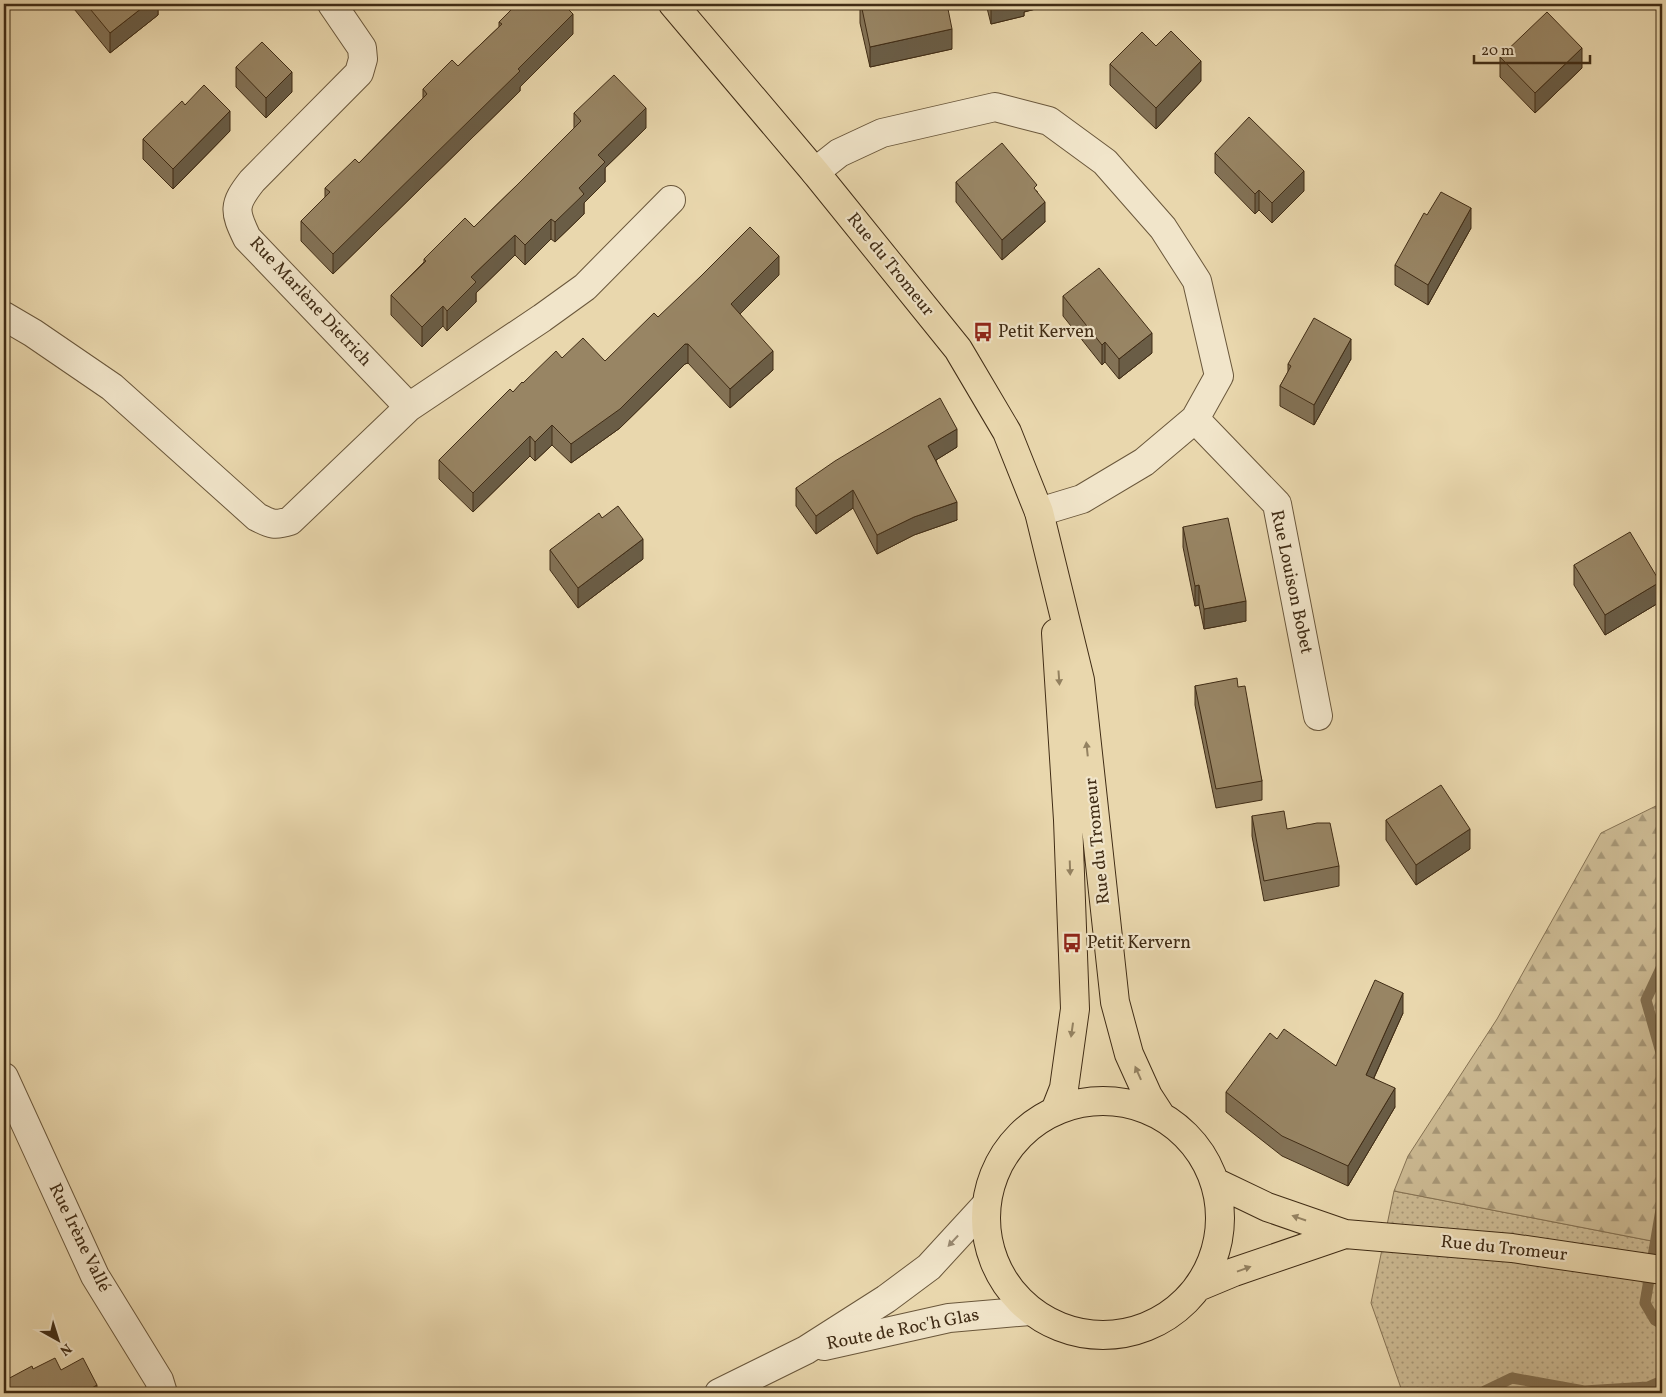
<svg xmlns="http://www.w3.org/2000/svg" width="1666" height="1397" viewBox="0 0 1666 1397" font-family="Vollkorn,serif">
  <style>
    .grass { fill: url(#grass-dots); stroke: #867354 }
    .forest { fill: url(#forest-firs); stroke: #867354 }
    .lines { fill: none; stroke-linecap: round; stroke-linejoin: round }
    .stream { stroke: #837051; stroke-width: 11 }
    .minor-casing { stroke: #6a573b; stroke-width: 30 }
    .major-casing { stroke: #402c15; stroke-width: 30 }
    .minor { stroke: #f1e5ca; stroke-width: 28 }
    .major { stroke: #e9d7ad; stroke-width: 28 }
    .wall { fill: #837256; stroke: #402c15 }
    .shaded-wall { fill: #6a5d46; stroke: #402c15 }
    .building { fill: #988564; stroke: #402c15 }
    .oneway { fill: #948261 }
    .oneway2 { fill: #988870 }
    .labels { text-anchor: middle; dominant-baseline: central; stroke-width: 4.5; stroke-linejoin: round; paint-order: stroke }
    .street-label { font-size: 18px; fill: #402c15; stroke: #f1e5ca }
    .poi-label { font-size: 18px; fill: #402c15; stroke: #f1e5ca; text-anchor: start }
  </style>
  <defs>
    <pattern id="grass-dots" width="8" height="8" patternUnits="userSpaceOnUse" patternTransform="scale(1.25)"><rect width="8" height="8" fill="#ccba93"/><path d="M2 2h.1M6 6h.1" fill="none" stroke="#a79777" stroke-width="1.8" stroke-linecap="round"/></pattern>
    <pattern id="forest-firs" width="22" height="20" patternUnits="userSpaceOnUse" patternTransform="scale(1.25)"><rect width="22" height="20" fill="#ccba93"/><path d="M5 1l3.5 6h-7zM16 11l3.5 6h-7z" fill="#a79777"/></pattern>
  </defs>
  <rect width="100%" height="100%" fill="#e9d7ad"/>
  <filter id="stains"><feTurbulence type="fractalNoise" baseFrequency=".004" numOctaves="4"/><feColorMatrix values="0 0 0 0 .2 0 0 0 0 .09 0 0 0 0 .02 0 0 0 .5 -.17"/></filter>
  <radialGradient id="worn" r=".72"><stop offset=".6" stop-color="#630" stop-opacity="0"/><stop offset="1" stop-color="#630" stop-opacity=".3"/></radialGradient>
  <!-- grass -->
  <path class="grass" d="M 1394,1191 L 1662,1243 L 1662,1393 L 1401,1393 L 1402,1391 L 1371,1303 Z"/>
  <!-- forest -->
  <path class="forest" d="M 1662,803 L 1662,1243 L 1394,1191 L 1408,1156 L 1497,1019 L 1601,833 Z"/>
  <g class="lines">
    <!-- stream -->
    <path class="stream" d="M 1662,966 L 1646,1000 L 1662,1056
      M 1662,1204 L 1645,1303 L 1655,1320 L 1662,1324
      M 1484,1393 L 1485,1391 L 1512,1378 L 1584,1391 L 1648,1387 L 1662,1381"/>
    <defs>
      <path id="minor" d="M 332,4 L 362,48 L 363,59 L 359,73 L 252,181 C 233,205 234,211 247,238 L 409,407
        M 815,172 L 839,153 L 882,133 L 995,107 L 1049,121 L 1105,162 L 1163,228 L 1197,281 L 1219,376 L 1195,419 L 1144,462 L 1082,499 L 1039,512
        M 4,316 L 33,333 L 112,387 L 257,517 C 271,524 274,526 290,521 L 409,407 L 542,318 L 585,287 L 671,200
        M 1195,419 L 1277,504 L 1318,716
        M 4,1077 L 95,1276 L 159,1380 L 163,1393
        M 824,1346 L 949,1318 L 1030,1311
        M 719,1393 L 806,1350 L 886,1299 L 929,1267 L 986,1205"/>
      <path id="major" d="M 673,4 L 815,172 L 958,349 L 1007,432 L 1039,512 L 1080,680 L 1115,1002 L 1129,1054 L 1148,1096 L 1161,1116
        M986 1218a117 117 0 1 1 234 0a117 117 0 1 1-234 0Z
        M 1055,1111 L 1064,1088 L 1075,1009 L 1068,820 L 1056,633
        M 1215,1182 L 1267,1207 L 1345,1234 L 1512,1248 L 1662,1270
        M 1198,1287 L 1234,1272 L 1345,1234"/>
    </defs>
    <!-- minor casing -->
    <use href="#minor" class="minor-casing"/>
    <!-- major casing -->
    <use href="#major" class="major-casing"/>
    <!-- minor -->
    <use href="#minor" class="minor"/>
    <!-- major -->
    <use href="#major" class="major"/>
  </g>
  <!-- wall -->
  <path class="wall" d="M 70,4 L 158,4 L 158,15 L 110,53 Z
    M 860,4 L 952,49 L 870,67 L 860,23 Z
    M 986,4 L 1055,4 L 1024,12 L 1024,16 L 991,24 Z
    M 499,22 L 573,34 L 520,87 L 520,91 L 333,274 L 301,241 L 301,221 L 325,197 L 325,188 L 359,163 L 423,98 L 423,89 L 458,66 L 499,27 Z
    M 1156,46 L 1201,81 L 1156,129 L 1110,85 L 1110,64 Z
    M 1500,57 L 1582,68 L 1535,113 L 1500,77 Z
    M 236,67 L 292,92 L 266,118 L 236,87 Z
    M 185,105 L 230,131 L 173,189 L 143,159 L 143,139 Z
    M 574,113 L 646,128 L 605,168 L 605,182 L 584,203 L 584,214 L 555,242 L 551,239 L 525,265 L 515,255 L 476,293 L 476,302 L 447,331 L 443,326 L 422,347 L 391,315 L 391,295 L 424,262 L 424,259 L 474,227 L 516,186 L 574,128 Z
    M 1215,153 L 1304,191 L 1272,223 L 1259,210 L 1255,214 L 1215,173 Z
    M 956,182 L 1037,191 L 1045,222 L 1002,260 L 956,202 Z
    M 1471,228 L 1428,305 L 1395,285 L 1395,265 Z
    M 779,275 L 740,314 L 773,370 L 730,408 L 688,363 L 685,364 L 620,428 L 571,463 L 552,445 L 535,461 L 530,456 L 473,512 L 439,479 L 439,460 L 513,392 L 523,383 L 562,358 L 605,361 L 658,317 Z
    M 1063,296 L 1152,353 L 1119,379 L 1105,362 L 1102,365 L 1063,316 Z
    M 1351,359 L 1314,425 L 1280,406 L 1280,386 L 1288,372 L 1288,364 Z
    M 957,447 L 936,460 L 957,520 L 914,535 L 877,554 L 853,508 L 816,534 L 796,506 L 796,488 Z
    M 602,518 L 643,559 L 578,608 L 550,570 L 550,550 Z
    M 1183,527 L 1246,621 L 1204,629 L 1199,605 L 1195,606 L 1183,547 Z
    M 1574,565 L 1660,602 L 1605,635 L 1574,585 Z
    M 1195,686 L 1238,687 L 1262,781 L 1262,800 L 1216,808 L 1195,705 Z
    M 1252,816 L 1287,829 L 1339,866 L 1339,886 L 1264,901 L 1252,836 Z
    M 1386,820 L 1470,849 L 1416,885 L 1386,840 Z
    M 1403,1013 L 1374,1078 L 1395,1107 L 1348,1186 L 1282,1156 L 1226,1112 L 1226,1092 L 1277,1039 L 1336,1066 Z"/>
  <!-- shaded-wall -->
  <path class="shaded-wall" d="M 147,4 L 158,4 L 158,15 L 110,53 L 110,33 Z
    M 995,4 L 1055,4 L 1024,12 L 1024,16 L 991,24 L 991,5 Z
    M 573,14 L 573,34 L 520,87 L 520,91 L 333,274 L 333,254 Z
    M 952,29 L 952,49 L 870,67 L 870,47 Z
    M 1582,48 L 1582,68 L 1535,113 L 1535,93 Z
    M 1201,61 L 1201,81 L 1156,129 L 1156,108 Z
    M 292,72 L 292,92 L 266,118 L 266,98 Z
    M 9,73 L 9,93 L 4,97 L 4,77 Z
    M 646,108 L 646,128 L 605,168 L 605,182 L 584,203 L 584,214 L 555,242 L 555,222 L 579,188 L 598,155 Z
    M 230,111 L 230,131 L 173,189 L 173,169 Z
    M 1304,171 L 1304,191 L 1272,223 L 1272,203 Z
    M 1259,190 L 1259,210 L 1255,214 L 1255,194 Z
    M 1045,202 L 1045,222 L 1002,260 L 1002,240 Z
    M 1471,208 L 1471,228 L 1428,305 L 1428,285 Z
    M 551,219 L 551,239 L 525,265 L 525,245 Z
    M 515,235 L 515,255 L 476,293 L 476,302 L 447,331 L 447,311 L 471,277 Z
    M 779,256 L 779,275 L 731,323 L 731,304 Z
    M 443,306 L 443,326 L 422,347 L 422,327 Z
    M 1152,333 L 1152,353 L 1119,379 L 1119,359 Z
    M 1351,339 L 1351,359 L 1314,425 L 1314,405 Z
    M 1105,342 L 1105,362 L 1102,365 L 1102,345 Z
    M 685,344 L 688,344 L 688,363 L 685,364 L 620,428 L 571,463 L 571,444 Z
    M 773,351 L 773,370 L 730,408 L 730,389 Z
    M 552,425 L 552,445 L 535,461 L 535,442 Z
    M 957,429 L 957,447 L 928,465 L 928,446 Z
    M 530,436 L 530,456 L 473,512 L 473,493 Z
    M 853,490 L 853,508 L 816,534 L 816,516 Z
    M 957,502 L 957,520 L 914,535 L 877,554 L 877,535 L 914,517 Z
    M 643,539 L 643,559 L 578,608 L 578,588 Z
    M 1660,582 L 1660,602 L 1605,635 L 1605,615 Z
    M 1199,585 L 1199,605 L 1195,606 L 1195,586 Z
    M 1246,601 L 1246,621 L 1204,629 L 1204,609 Z
    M 1470,829 L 1470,849 L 1416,885 L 1416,865 Z
    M 1403,993 L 1403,1013 L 1366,1095 L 1366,1075 Z
    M 1395,1088 L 1395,1107 L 1348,1186 L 1348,1166 Z
    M 97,1385 L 97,1393 L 83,1393 Z"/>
  <!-- building -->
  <path class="building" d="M 86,4 L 147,4 L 110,33 Z
    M 517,4 L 563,4 L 573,14 L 518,69 L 520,71 L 333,254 L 301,221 L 330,192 L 325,188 L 355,159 L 359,163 L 427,94 L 423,89 L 452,60 L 458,66 L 502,24 L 499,22 Z
    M 861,4 L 947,4 L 952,29 L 870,47 Z
    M 1547,12 L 1582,48 L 1535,93 L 1500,57 Z
    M 1171,31 L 1201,61 L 1156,108 L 1110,64 L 1142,32 L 1156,46 Z
    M 262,42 L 292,72 L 266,98 L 236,67 Z
    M 4,65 L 9,73 L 4,77 Z
    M 614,75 L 646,108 L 598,155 L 605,162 L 579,188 L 584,194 L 555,222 L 551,219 L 525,245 L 515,235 L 471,277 L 476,282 L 447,311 L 443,306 L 422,327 L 391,295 L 426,261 L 424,259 L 465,218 L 474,227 L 516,186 L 581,121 L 574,113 Z
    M 204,85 L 230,111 L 173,169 L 143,139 L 182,101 L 185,105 Z
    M 1249,117 L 1304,171 L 1272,203 L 1259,190 L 1255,194 L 1215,153 Z
    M 1002,143 L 1037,185 L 1034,188 L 1045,202 L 1002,240 L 956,182 Z
    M 1441,192 L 1471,208 L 1428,285 L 1395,265 L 1424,213 L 1427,215 Z
    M 750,227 L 779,256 L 731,304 L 773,351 L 730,389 L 688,344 L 685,344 L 620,409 L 571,444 L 552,425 L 535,442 L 530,436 L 473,493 L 439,460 L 510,389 L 513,392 L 522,382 L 523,383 L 556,351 L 562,358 L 583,338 L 605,361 L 654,313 L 658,317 L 701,276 Z
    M 1099,268 L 1152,333 L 1119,359 L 1105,342 L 1102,345 L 1063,296 Z
    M 1314,318 L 1351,339 L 1314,405 L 1280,386 L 1291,366 L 1288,364 Z
    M 940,398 L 957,429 L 928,446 L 957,502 L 914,517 L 877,535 L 853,490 L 816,516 L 796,488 L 835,461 Z
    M 618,506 L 643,539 L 578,588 L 550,550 L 599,513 L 602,518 Z
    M 1228,518 L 1246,601 L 1204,609 L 1199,585 L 1195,586 L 1183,527 Z
    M 1630,532 L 1660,582 L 1605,615 L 1574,565 Z
    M 1237,678 L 1238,687 L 1245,686 L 1262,781 L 1216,789 L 1195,686 Z
    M 1441,785 L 1470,829 L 1416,865 L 1386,820 Z
    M 1284,811 L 1287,829 L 1317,823 L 1330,823 L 1339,866 L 1264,881 L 1252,816 Z
    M 1375,980 L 1403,993 L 1366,1075 L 1395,1088 L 1348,1166 L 1282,1136 L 1226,1092 L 1270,1033 L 1277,1039 L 1284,1029 L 1336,1066 Z
    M 55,1358 L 61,1370 L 83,1358 L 97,1385 L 83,1393 L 4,1393 L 4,1381 L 32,1366 L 33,1369 Z"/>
  <!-- one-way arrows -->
  <defs><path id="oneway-solid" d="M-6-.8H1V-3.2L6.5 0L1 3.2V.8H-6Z" transform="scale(1.25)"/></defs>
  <g class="oneway">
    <use href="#oneway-solid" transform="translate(1059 678) rotate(86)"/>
    <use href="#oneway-solid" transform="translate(1087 749) rotate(-96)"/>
    <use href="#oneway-solid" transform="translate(1070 868) rotate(88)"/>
    <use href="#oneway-solid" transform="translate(1072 1030) rotate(98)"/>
    <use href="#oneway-solid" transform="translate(1138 1073) rotate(-114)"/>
    <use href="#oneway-solid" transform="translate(1299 1218) rotate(-161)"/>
    <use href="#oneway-solid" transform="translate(1244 1269) rotate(-20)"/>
  </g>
  <use class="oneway2" href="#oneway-solid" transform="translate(953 1241) rotate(133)"/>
  <!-- icons -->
  <defs>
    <symbol id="bus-bare" viewBox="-9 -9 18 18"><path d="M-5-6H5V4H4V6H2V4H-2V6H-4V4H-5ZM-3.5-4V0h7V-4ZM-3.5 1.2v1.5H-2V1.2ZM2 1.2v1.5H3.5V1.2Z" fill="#8f2418" stroke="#f1e5ca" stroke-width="2.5" paint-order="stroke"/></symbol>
  </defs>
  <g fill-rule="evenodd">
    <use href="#bus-bare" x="969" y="318" width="28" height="28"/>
    <use href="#bus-bare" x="1058" y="929" width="28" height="28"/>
  </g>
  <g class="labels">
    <!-- street labels -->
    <g class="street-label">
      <text transform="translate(890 265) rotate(51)">Rue du Tromeur</text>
      <text transform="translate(310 302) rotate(47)">Rue Marlène Dietrich</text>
      <text transform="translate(1291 582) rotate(78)">Rue Louison Bobet</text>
      <text transform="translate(1098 841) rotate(-96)">Rue du Tromeur</text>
      <text transform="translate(79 1238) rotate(64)">Rue Irène Vallé</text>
      <text transform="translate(1504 1249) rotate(6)">Rue du Tromeur</text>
      <text transform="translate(903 1330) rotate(-11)">Route de Roc'h Glas</text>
    </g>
    <!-- poi labels -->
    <g class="poi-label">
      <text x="998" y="332">Petit Kerven</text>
      <text x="1087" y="943">Petit Kervern</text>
    </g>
  </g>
  <!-- margin -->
  <rect width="1666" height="1397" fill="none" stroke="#e9d7ad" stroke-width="20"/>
  <rect x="5" y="5" width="1656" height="1387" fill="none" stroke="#402c15" stroke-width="2.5"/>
  <rect x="10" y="10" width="1646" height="1377" fill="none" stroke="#402c15"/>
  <!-- north arrow -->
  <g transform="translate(58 1340) rotate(141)" stroke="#f1e5ca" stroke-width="4" paint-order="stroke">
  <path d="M0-4L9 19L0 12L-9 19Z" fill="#402c15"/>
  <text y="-8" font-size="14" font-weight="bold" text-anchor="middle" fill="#402c15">N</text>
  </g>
  <!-- scale -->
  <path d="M1474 55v8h116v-8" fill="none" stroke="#402c15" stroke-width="2.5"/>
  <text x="1481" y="55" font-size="15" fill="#402c15" stroke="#f1e5ca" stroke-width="4" paint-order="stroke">20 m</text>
  <rect width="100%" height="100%" filter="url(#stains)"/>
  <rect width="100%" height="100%" fill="url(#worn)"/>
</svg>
